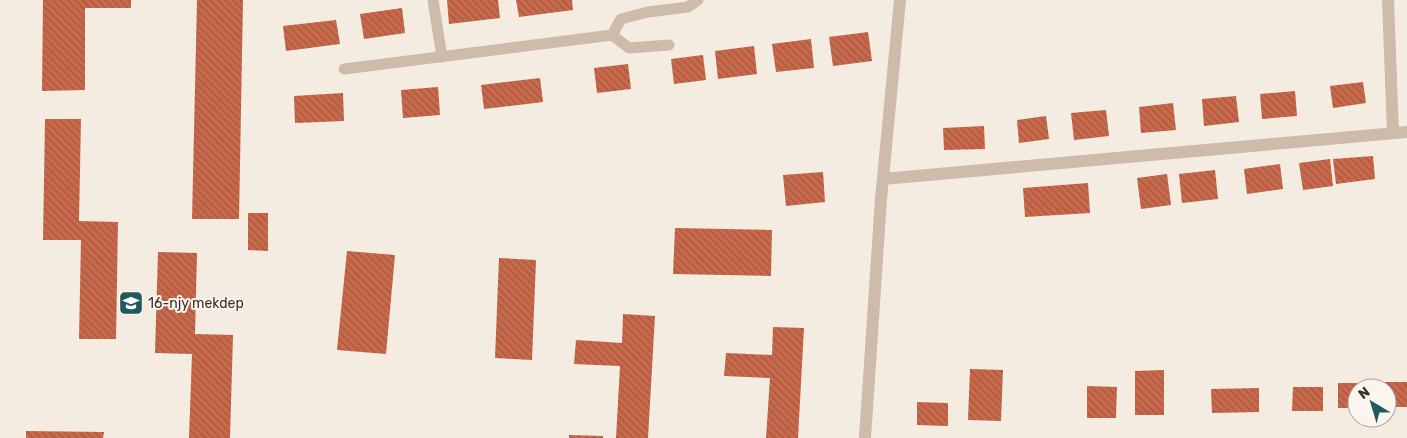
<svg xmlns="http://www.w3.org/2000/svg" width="1407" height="438" viewBox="0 0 1407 438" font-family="Rubik,sans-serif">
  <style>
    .building { fill: url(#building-back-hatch) }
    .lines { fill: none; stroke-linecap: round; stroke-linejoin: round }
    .service { stroke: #cdbbac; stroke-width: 11 }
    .minor { stroke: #cdbbac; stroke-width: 12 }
    .labels { text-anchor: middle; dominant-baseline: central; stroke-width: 4; stroke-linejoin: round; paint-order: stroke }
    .poi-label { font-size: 14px; fill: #3b302b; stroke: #fbf5ee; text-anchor: start }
  </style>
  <defs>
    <pattern id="building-back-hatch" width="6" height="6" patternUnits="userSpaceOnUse" patternTransform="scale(1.25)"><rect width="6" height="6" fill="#c8694b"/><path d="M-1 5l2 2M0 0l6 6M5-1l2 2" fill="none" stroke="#a4573f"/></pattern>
  </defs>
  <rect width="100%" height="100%" fill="#f4ebe1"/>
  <!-- building -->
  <path class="building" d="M 43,0 L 131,0 L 131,8 L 85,8 L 85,90 L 42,91 Z
    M 197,0 L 243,0 L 239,219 L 192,219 Z
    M 447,0 L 498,0 L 500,18 L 449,24 Z
    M 516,0 L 572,0 L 573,10 L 519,17 Z
    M 402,8 L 405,33 L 364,39 L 360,14 Z
    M 336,20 L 340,44 L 286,51 L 283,26 Z
    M 868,32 L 872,61 L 833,66 L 829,37 Z
    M 811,39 L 814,68 L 776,72 L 772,44 Z
    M 754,46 L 757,74 L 718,79 L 715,51 Z
    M 703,55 L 706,80 L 674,84 L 671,59 Z
    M 628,64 L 631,89 L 597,93 L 594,68 Z
    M 540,78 L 543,102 L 484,109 L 481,85 Z
    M 1363,82 L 1366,103 L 1333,108 L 1330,86 Z
    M 438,87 L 440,115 L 403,118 L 401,90 Z
    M 1295,91 L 1297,116 L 1262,119 L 1260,94 Z
    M 343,93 L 344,121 L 295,123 L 294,96 Z
    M 1236,96 L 1239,122 L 1204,126 L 1202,99 Z
    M 1173,103 L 1176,130 L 1141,133 L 1139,107 Z
    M 1106,110 L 1109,136 L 1074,140 L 1071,113 Z
    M 1046,116 L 1049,139 L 1019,143 L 1017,120 Z
    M 45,119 L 81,119 L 79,221 L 118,222 L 116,339 L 79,339 L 81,240 L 43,240 Z
    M 984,126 L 985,149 L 944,150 L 943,128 Z
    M 1373,156 L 1375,179 L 1336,184 L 1333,159 Z
    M 1330,159 L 1333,186 L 1303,190 L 1299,163 Z
    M 1280,164 L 1283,189 L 1247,194 L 1244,169 Z
    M 1215,170 L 1218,199 L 1182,203 L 1179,174 Z
    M 823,172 L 825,202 L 786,206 L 783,175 Z
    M 1167,174 L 1171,205 L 1141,209 L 1137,178 Z
    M 1088,183 L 1090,213 L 1025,217 L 1023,188 Z
    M 248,213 L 268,213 L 268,251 L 248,250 Z
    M 675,228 L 772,230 L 771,276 L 673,274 Z
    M 347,251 L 395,255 L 386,354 L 337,350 Z
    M 158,252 L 197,253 L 195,334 L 233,335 L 230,438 L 189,438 L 192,354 L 155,353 Z
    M 499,258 L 536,260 L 532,360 L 495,358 Z
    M 623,314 L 655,316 L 648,438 L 616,438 L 620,366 L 574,364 L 576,340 L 622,343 Z
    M 773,327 L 804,328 L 798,438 L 766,438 L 770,378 L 724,376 L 726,353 L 772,355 Z
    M 970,369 L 1003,370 L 1001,421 L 968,420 Z
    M 1164,370 L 1164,415 L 1135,415 L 1135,371 Z
    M 1385,382 L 1407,382 L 1407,407 L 1387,407 L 1387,388 L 1385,388 Z
    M 1338,383 L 1382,383 L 1382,388 L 1357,388 L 1357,408 L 1338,408 Z
    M 1087,386 L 1117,387 L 1116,418 L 1087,418 Z
    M 1293,387 L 1323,387 L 1323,411 L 1292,411 Z
    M 1259,388 L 1259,412 L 1212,413 L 1211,389 Z
    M 917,402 L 948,403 L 948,426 L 917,425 Z
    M 26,431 L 104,432 L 103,438 L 26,438 Z
    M 569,435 L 603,436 L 603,438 L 569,438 Z"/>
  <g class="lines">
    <!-- service -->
    <path class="service" d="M 433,0 L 442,57
      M 612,35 L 621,19 L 648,12 L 688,7 L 698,0
      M 344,69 L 612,35 L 629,48 L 669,45"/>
    <!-- minor -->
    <path class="minor" d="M 1388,0 L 1393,133
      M 883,179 L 1407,132
      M 865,438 L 881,199 L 900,0"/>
  </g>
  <!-- icons -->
  <defs>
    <symbol id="school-square" viewBox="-11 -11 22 22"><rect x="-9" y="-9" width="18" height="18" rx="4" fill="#1f5a5e" stroke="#fbf5ee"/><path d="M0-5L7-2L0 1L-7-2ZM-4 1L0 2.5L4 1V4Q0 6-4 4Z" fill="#fff"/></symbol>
  </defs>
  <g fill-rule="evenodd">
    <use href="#school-square" x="117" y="289" width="28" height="28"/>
  </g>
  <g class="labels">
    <!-- poi labels -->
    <g class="poi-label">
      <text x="148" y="303">16-njy mekdep</text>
    </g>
  </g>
  <!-- north arrow -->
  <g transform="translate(1372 403) rotate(322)"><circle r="24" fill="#fbf5ee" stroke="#aea6a0"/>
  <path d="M0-4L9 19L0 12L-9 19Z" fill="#1f5a5e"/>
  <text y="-8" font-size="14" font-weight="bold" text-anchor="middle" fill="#3b302b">N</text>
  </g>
</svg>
